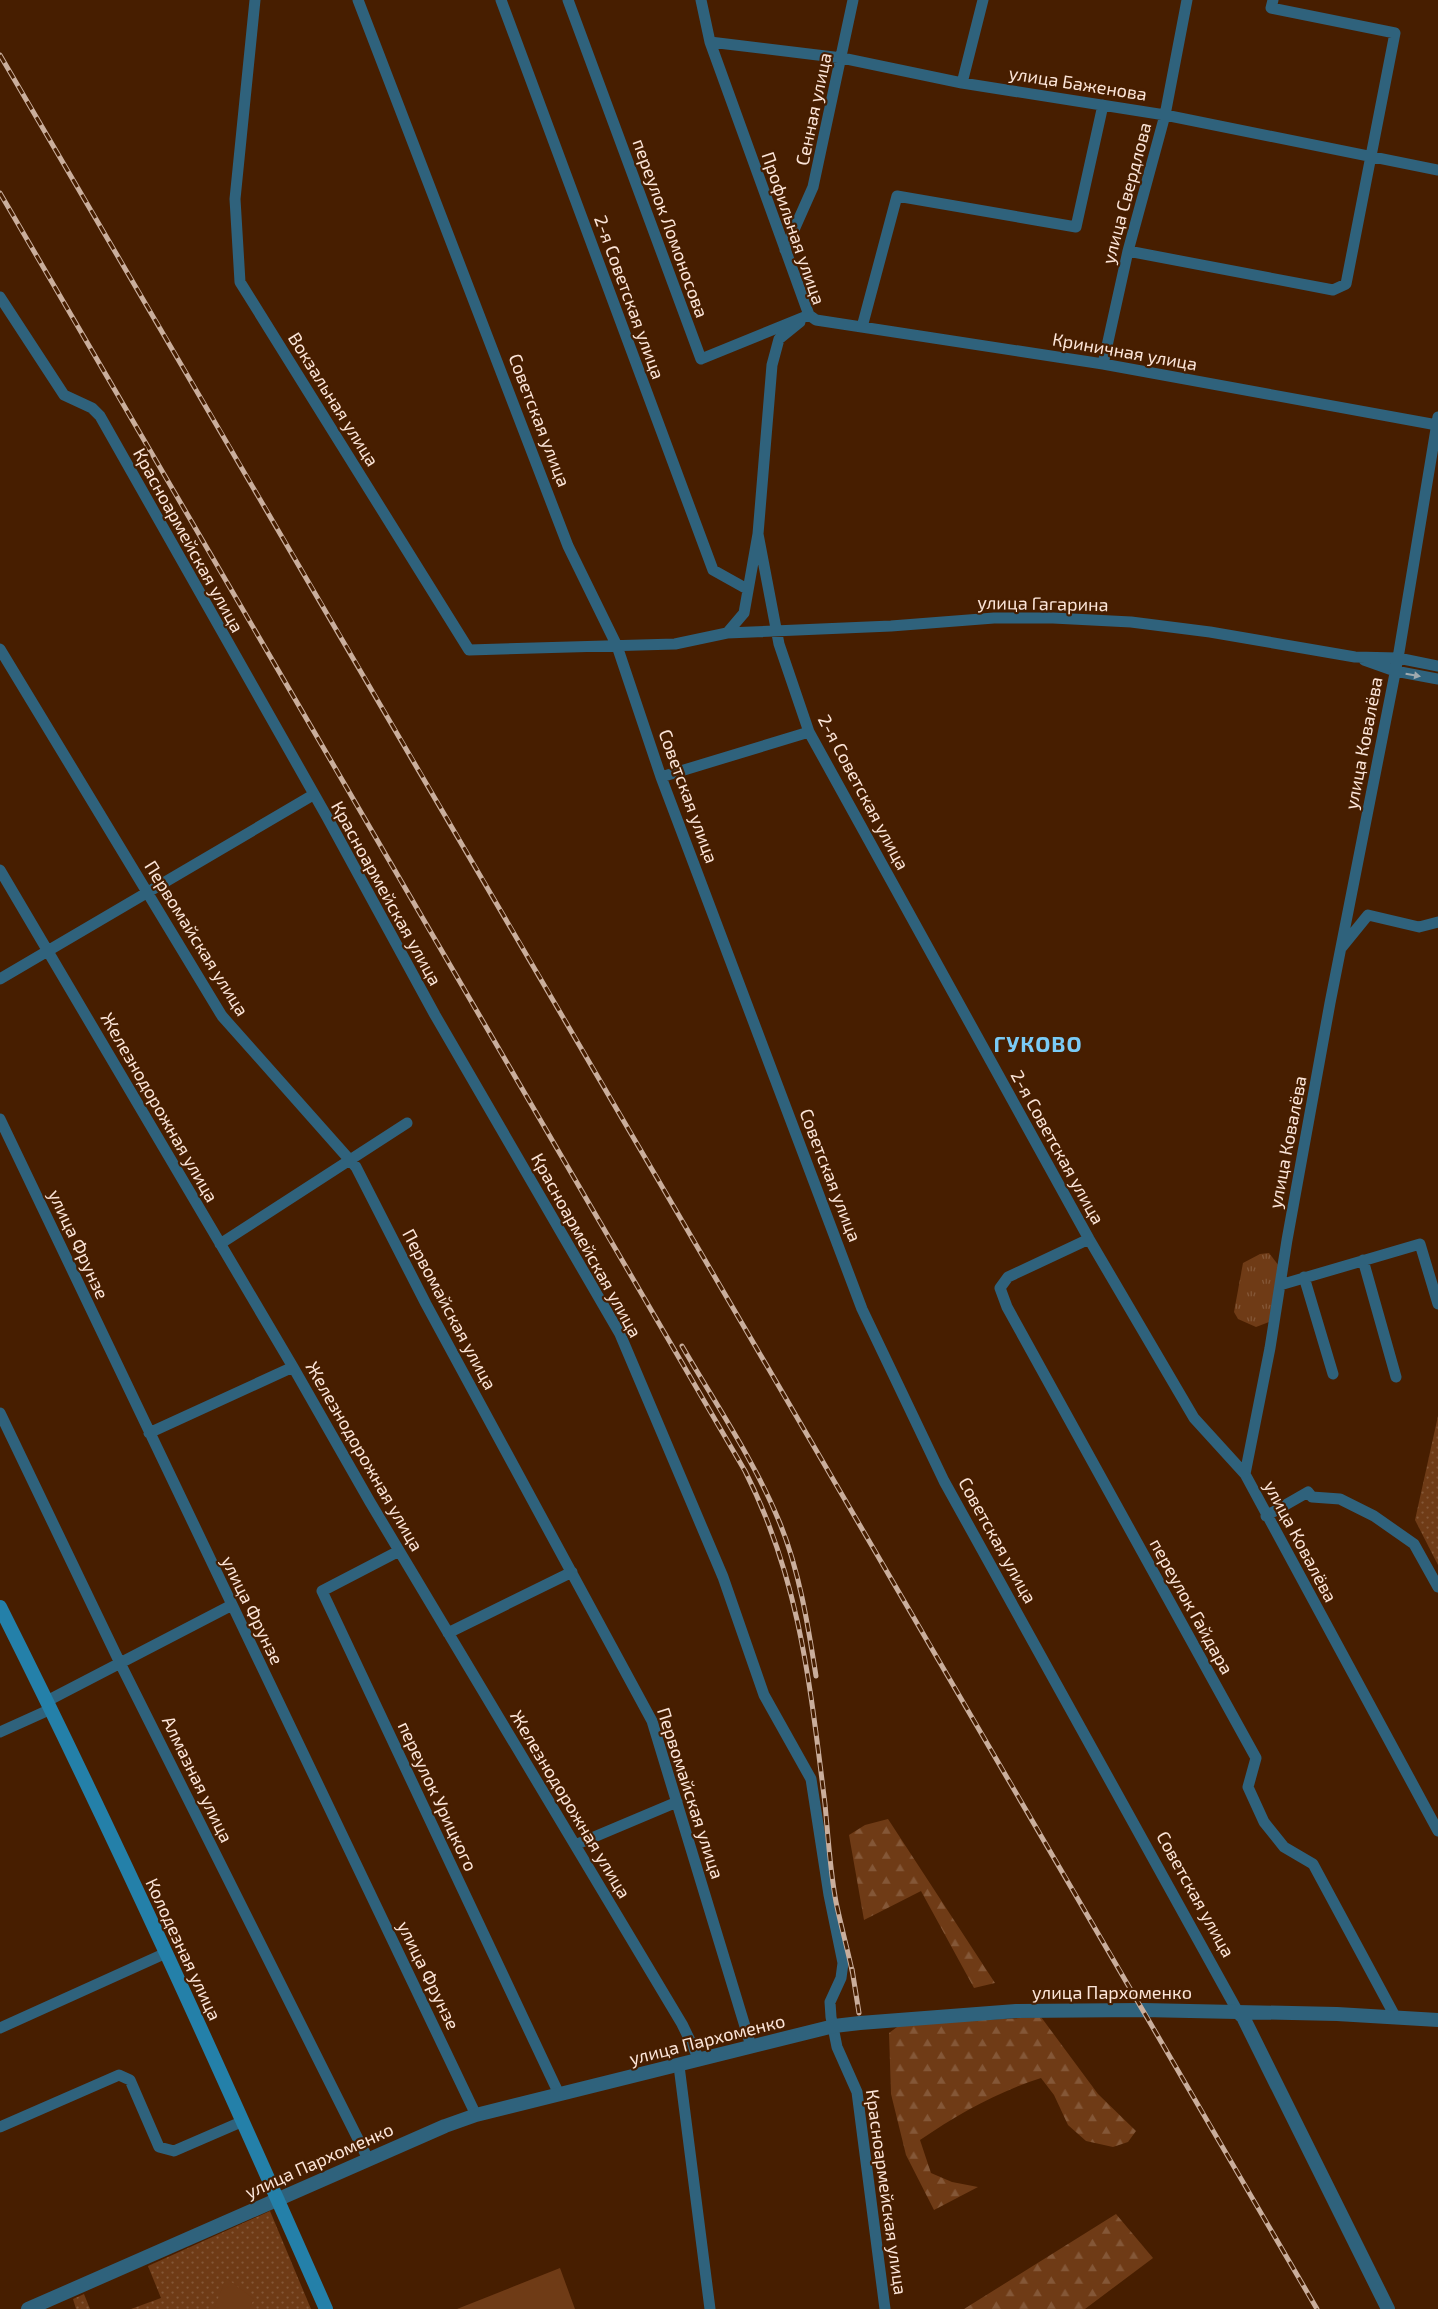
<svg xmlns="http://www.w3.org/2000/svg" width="1438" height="2309" viewBox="0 0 1438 2309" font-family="'Exo 2',sans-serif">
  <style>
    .grass { fill: url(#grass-tufts) }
    .forest { fill: url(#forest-firs) }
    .park { fill: url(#park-dots) }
    .pitch { fill: #6f3b16 }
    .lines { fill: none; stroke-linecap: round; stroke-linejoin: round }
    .minor { stroke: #2f627c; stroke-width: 11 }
    .tertiary { stroke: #2f627c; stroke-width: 14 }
    .secondary { stroke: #2480a9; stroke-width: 14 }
    .rail-casing { stroke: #caae9c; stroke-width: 5 }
    .rail { stroke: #471e00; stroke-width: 3; stroke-dasharray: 9; stroke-linecap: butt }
    .oneway { fill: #a0aaaf }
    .labels { text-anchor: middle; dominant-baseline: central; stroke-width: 4.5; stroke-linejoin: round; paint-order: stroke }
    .street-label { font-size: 18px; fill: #fce5d8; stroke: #471e00 }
    .district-label { font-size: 22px; font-weight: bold; letter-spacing: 1px; fill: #7acbf6; stroke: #471e00 }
  </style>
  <defs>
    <pattern id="grass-tufts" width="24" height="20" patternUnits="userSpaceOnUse" patternTransform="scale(1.25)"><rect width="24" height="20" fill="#6f3b16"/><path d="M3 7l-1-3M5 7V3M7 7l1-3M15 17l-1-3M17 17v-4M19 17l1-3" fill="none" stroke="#845737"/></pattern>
    <pattern id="forest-firs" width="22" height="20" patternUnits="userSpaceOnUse" patternTransform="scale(1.25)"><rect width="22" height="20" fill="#6f3b16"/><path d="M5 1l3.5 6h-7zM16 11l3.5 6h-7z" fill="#845737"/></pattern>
    <pattern id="park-dots" width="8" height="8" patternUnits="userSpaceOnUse" patternTransform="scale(1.25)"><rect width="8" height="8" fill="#6f3b16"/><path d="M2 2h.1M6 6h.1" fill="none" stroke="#845737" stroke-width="1.8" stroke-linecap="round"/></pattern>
  </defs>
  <rect width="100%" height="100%" fill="#471e00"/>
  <!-- grass -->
  <path class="grass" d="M 1269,1253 L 1279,1266 L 1269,1322 L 1256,1327 L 1238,1319 L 1234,1312 L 1243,1263 L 1260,1254 Z"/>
  <!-- forest -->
  <path class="forest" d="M 888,1819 L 995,1983 L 974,1988 L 921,1891 L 864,1920 L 849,1835 L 865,1825 Z
    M 1041,2017 L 1098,2094 L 1136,2131 L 1128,2142 L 1113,2147 L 1086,2141 L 1068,2125 L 1054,2095 L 1041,2078 C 997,2092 958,2114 920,2140 L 931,2173 L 952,2182 L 978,2187 L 934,2210 L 906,2155 L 891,2094 L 889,2033 L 901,2024 Z
    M 1116,2214 L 1153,2258 L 1085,2309 L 964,2309 Z"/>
  <!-- park -->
  <path class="park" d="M 1438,1416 L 1438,1565 L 1415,1520 Z
    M 270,2211 L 311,2309 L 131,2309 L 161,2298 L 148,2266 Z
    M 84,2294 L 90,2309 L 76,2309 L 73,2299 Z"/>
  <!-- pitch -->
  <path class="pitch" d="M 560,2268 L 575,2309 L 457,2309 Z
    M 226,2278 L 254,2299 L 249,2309 L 214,2309 Z"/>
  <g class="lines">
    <!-- minor -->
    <path class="minor" d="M 255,0 L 235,199 L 240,282 L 469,650 L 675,644 L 727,633 L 891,626 L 994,618 L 1053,618 L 1131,622 L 1210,632 L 1355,657 L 1398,658 L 1438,666
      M 358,0 L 568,546 L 617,646 L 661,777 L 862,1309 L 944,1481 L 1238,2012
      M 501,0 L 713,570 L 747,589
      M 568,0 L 701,359 L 809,315
      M 701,0 L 710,42 L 809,315
      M 710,42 L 842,58 L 962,83 L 1165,115 L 1438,170
      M 962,83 L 983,0
      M 785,250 L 813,187 L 853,0
      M 1128,251 L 1333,290 L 1346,284 L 1395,33 L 1271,8 L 1273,0
      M 0,297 L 64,395 L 92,408 L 100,416 L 327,817 L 435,1015 L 620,1334 L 723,1577 L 764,1695 L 811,1779 L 829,1895 L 843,1963 L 841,1978 L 830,2002 L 831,2017 L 837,2047 L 857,2092 L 885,2309
      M 809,315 L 816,320 L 1103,364 L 1437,425
      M 862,327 L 897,196 L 1076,227 L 1103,105
      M 1103,364 L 1128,251 L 1165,115 L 1187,0
      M 1438,417 L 1398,658 L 1330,1003 L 1287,1240 L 1270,1348 L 1245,1474 L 1438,1831
      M 758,534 L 779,644 L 809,732 L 1089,1239 L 1194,1418 L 1245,1474
      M 727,633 L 744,613 L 758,534 L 772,365 L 779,339 L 800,322
      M 0,649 L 222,1016 L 356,1167 L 426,1304 L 652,1721 L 751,2046
      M 1364,660 L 1395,671 L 1438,679
      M 661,777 L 809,732
      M 0,870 L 293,1367 L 370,1502 L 682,2024 L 699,2059
      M 1342,947 L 1368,915 L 1419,927 L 1438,922
      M 0,979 L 313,795
      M 0,1119 L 476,2115
      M 1089,1239 L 1008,1277 L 1000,1288 L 1007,1307 L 1256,1758 L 1248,1787 L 1264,1822 L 1284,1847 L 1313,1864 L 1396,2018
      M 220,1244 L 407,1123
      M 1363,1260 L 1396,1377
      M 1304,1277 L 1333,1374
      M 1280,1285 L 1420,1244 L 1438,1304
      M 0,1413 L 120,1663 L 368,2159
      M 149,1433 L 293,1367
      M 1266,1516 L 1308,1492 L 1312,1497 L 1340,1499 L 1374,1516 L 1414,1544 L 1438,1587
      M 399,1551 L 322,1591 L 559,2094
      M 448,1633 L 572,1572
      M 47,1701 L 232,1605
      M 0,1732 L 51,1709
      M 575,1845 L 677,1802
      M 0,2028 L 166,1953
      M 679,2066 L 710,2309
      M 0,2127 L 119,2075 L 130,2080 L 159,2147 L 174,2151 L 241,2122"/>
    <!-- tertiary -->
    <path class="tertiary" d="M 1238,2012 L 1243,2017 L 1388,2309
      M 28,2309 L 445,2126 L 476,2115 L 834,2026 L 860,2023 L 1016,2011 L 1143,2010 L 1337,2014 L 1438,2020"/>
    <!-- secondary -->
    <path class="secondary" d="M 0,1607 C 116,1838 222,2073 326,2309"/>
    <defs>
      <path id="rail" d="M 0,55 C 440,806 879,1557 1317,2309
        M 0,193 L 745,1471 C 800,1580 810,1685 825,1804 C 828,1836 830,1870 836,1902 C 841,1926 848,1951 853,1975
        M 682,1346 C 715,1403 754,1460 779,1521 C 799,1569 808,1625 816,1676
        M 852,1969 L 859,2013"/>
    </defs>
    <!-- rail casing -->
    <use href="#rail" class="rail-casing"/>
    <!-- rail -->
    <use href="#rail" class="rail"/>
  </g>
  <!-- one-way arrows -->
  <defs><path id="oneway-solid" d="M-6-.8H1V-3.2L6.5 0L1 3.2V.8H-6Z" transform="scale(1.25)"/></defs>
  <use class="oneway" href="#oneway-solid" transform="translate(1413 675) rotate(10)"/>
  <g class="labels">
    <!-- street labels -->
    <g class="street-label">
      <text transform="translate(1078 83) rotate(9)">улица Баженова</text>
      <text transform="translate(813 109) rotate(-78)">Сенная улица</text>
      <text transform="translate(1126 193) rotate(-75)">улица Свердлова</text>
      <text transform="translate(671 228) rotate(70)">переулок Ломоносова</text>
      <text transform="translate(794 228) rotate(71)">Профильная улица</text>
      <text transform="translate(630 297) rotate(70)">2-я Советская улица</text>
      <text transform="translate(1125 351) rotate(10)">Криничная улица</text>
      <text transform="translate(334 399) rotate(58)">Вокзальная улица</text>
      <text transform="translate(540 420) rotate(69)">Советская улица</text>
      <text transform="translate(189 540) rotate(61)">Красноармейская улица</text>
      <text transform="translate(1043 603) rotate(1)">улица Гагарина</text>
      <text transform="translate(1363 743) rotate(-79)">улица Ковалёва</text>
      <text transform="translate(864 792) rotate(62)">2-я Советская улица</text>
      <text transform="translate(689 796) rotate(70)">Советская улица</text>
      <text transform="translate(387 893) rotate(61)">Красноармейская улица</text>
      <text transform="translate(197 938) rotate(58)">Первомайская улица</text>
      <text transform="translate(160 1107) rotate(60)">Железнодорожная улица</text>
      <text transform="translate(1287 1142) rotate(-79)">улица Ковалёва</text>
      <text transform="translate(1058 1147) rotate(61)">2-я Советская улица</text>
      <text transform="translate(831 1175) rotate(69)">Советская улица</text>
      <text transform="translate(79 1244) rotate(65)">улица Фрунзе</text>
      <text transform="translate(587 1245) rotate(61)">Красноармейская улица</text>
      <text transform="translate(450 1309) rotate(62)">Первомайская улица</text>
      <text transform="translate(365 1456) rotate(60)">Железнодорожная улица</text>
      <text transform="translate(998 1540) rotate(61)">Советская улица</text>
      <text transform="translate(1301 1541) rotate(62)">улица Ковалёва</text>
      <text transform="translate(1192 1606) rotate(61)">переулок Гайдара</text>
      <text transform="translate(253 1610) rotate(64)">улица Фрунзе</text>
      <text transform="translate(198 1779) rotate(64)">Алмазная улица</text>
      <text transform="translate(691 1793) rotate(72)">Первомайская улица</text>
      <text transform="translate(438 1796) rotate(65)">переулок Урицкого</text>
      <text transform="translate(571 1804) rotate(59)">Железнодорожная улица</text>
      <text transform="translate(1196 1894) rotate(61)">Советская улица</text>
      <text transform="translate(184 1949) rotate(65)">Колодезная улица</text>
      <text transform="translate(429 1975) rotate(64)">улица Фрунзе</text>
      <text x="1112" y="1992">улица Пархоменко</text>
      <text transform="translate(707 2039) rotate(-14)">улица Пархоменко</text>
      <text transform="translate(319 2160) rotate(-24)">улица Пархоменко</text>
      <text transform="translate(887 2192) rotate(82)">Красноармейская улица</text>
    </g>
    <!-- district labels -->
    <g class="district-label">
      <text x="1038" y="1043">ГУКОВО</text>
    </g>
  </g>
</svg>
